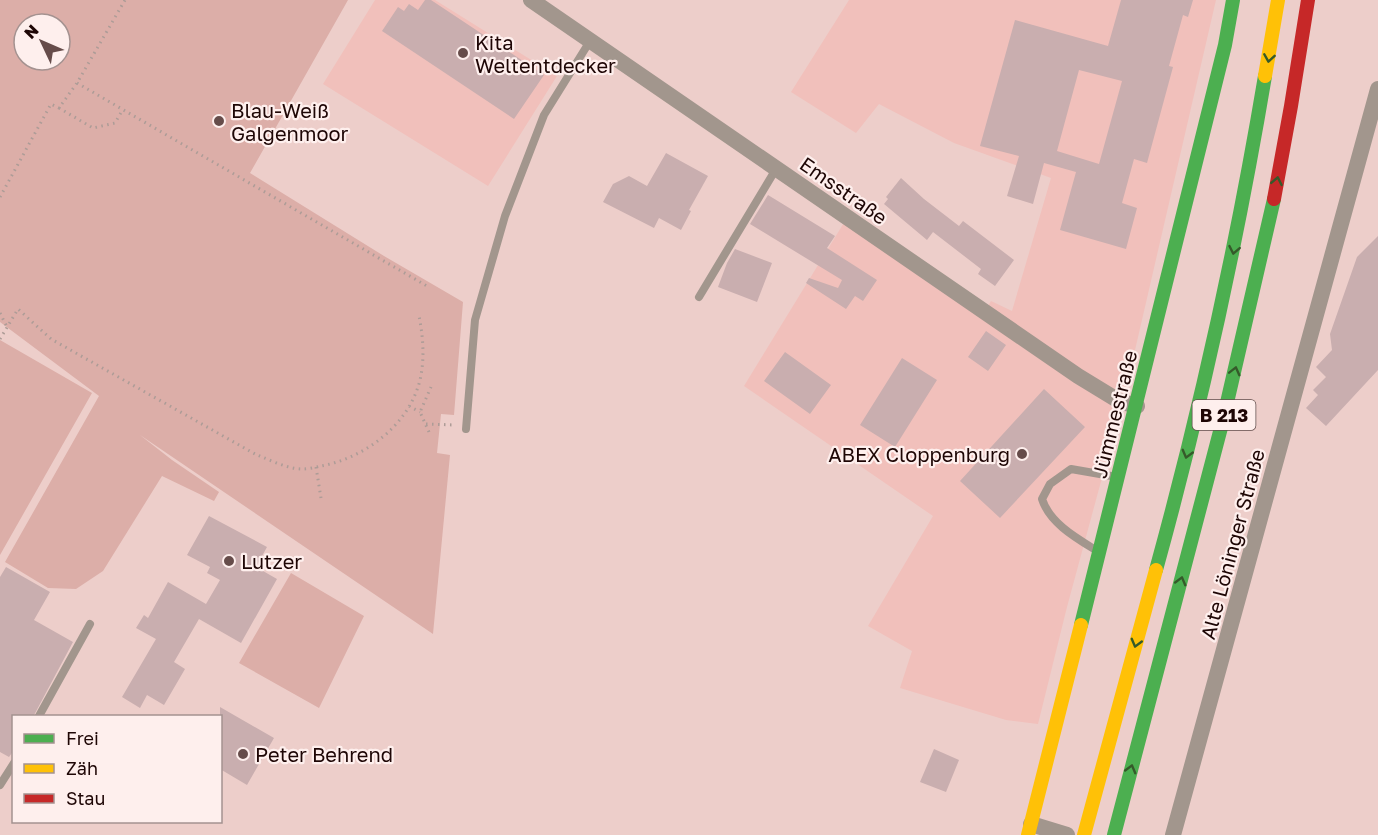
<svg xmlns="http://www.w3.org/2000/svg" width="1378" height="835" viewBox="0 0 1378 835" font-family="'Golos Text',sans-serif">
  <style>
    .built { fill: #f1c0bb }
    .green { fill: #dcaea8; fill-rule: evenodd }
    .building { fill: #c9aeaf; fill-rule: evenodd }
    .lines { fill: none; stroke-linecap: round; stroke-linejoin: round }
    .path { stroke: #ad9c97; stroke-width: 3; stroke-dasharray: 1.5 4.5; stroke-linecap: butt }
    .lane { stroke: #a2968d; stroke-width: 8 }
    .street { stroke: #a2968d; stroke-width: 16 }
    .fast { stroke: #4caf50; stroke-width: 14 }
    .slow { stroke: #ffc107; stroke-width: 14 }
    .jam { stroke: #c62828; stroke-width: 14 }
    .oneway { stroke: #355a2a }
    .poi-dot { fill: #664c4a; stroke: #feefed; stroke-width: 2 }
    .labels { text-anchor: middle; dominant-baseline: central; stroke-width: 4.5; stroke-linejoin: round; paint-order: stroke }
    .shield { fill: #feefed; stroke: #614c4b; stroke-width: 1.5 }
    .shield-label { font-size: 18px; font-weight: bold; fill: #1e0605 }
    .poi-label { font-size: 20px; fill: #1e0605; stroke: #feefed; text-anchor: start }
    .street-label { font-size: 20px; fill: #1e0605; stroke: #feefed }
  </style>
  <rect width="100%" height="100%" fill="#edceca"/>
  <!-- built -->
  <path class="built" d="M 375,0 L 435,0 L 557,76 L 488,186 L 323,84 Z
    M 849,0 L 1216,0 L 1126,389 L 1067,607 L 1038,724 L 1006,720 L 900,688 L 912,651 L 868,626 L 933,516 L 744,386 L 845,221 L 982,316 L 991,301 L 1012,311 L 1051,178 L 954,143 L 879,104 L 856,133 L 791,92 Z"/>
  <!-- green -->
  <path class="green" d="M 0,0 L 348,0 L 250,173 L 384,256 L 463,302 L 454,415 L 441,414 L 437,453 L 450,455 L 433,634 L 140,435 L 172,460 L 219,492 L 214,501 L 162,476 L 103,571 L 76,589 L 48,588 L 5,562 L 99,396 L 0,322 ZM 24,24 L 60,24 L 60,60 L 24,60 Z
    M 0,340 L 92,393 L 0,555 Z
    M 291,573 L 364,616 L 319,708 L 239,663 Z"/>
  <!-- building -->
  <path class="building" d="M 425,0 L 431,0 L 544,75 L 514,119 L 382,31 L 398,7 L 404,11 L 409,4 L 418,10 Z
    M 1121,0 L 1193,0 L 1188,17 L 1183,15 L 1169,66 L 1173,67 L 1147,163 L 1134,159 L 1122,203 L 1137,208 L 1126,249 L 1060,230 L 1076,172 L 1044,163 L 1033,204 L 1007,196 L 1019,156 L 980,146 L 1015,20 L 1108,46 ZM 1079,70 L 1122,81 L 1099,164 L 1057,151 Z
    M 666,153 L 708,176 L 689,210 L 691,211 L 681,230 L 659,218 L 654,228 L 603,202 L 613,184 L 629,176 L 647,186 Z
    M 901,178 L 924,199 L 959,226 L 963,221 L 1014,260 L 995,286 L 978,274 L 981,269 L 933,232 L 927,240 L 884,204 L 888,199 L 886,197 Z
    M 768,195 L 835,236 L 827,248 L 877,280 L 863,301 L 855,296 L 846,309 L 806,283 L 809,278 L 838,288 L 842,280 L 750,224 Z
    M 1378,236 L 1378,370 L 1326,426 L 1306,408 L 1318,395 L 1313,390 L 1326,377 L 1316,367 L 1332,350 L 1330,334 L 1357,257 Z
    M 735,249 L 772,263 L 757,302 L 718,287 L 727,263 Z
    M 986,331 L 1006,345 L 988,371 L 968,357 Z
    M 785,352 L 831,385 L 810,414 L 764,381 Z
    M 902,358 L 937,380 L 895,447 L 860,425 Z
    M 1044,389 L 1085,427 L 1000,518 L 960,481 Z
    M 209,516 L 267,547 L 256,567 L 277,579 L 241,643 L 199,619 L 174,662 L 185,669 L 164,705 L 147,695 L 140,708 L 122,697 L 156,639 L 136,628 L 144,615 L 148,618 L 168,582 L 206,604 L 220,580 L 207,573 L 210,567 L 187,555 Z
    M 6,567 L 50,592 L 34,620 L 73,642 L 33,717 L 14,717 L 14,750 L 9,757 L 0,752 L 0,577 Z
    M 220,707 L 274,738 L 247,785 L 220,769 Z
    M 934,749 L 959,760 L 946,792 L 920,782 Z"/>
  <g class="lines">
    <!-- path -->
    <path class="path" d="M 77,83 L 427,286
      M 59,108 L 93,128 L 115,123 L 122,111
      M 0,197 L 51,104 L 59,108 L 77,83 L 125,0
      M 0,313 L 7,327
      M 0,339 L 18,309 L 51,339 L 255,454 C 270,460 287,469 303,469 C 309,469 316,467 321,466 C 365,458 409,425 420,380 C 425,358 423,336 419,316
      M 409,406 L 420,412
      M 426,424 L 455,425
      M 429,432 L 420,412 L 431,387
      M 316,467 L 321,498"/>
    <!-- lane -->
    <path class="lane" d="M 699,297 L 776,169
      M 466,429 L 475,320 L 505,216 L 544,115 L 590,41
      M 1099,552 C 1078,539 1050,524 1042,499 L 1050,484 L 1071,469 L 1117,477
      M 39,716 L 90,624
      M 0,785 L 14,763"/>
    <!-- street -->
    <path class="street" d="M 531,0 L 1078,376 L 1119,401 L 1137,406
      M 1031,824 L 1067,835
      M 1173,835 L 1378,89"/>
    <!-- fast -->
    <path class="fast" d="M 1156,570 C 1201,407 1237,243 1265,76
      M 1081,625 L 1225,45 L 1233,0
      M 1114,835 L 1223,420 L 1274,199"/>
    <!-- slow -->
    <path class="slow" d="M 1265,76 L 1278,0
      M 1028,835 L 1081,625
      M 1084,835 L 1156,570"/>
    <!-- jam -->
    <path class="jam" d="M 1274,199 L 1291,106 L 1308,0"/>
  </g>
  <!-- one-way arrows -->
  <defs><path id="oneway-chevron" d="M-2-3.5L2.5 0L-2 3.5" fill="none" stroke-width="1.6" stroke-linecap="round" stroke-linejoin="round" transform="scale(1.5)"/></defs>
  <g class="oneway">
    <use href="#oneway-chevron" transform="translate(1269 58) rotate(99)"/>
    <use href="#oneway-chevron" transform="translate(1277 181) rotate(-79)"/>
    <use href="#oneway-chevron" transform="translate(1234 250) rotate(101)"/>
    <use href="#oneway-chevron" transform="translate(1235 371) rotate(-76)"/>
    <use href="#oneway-chevron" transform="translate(1187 454) rotate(105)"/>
    <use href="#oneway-chevron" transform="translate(1181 581) rotate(-75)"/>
    <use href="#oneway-chevron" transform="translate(1136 643) rotate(105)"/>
    <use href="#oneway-chevron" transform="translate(1131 769) rotate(-75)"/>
  </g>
  <!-- markers -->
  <g class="poi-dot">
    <circle cx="463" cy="53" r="6"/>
    <circle cx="219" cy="121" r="6"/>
    <circle cx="1022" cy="454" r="6"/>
    <circle cx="229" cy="561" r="6"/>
    <circle cx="243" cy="754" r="6"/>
  </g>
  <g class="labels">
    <!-- shield labels -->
    <rect class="shield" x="1192.5" y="400" width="63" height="30" rx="4.5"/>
    <g class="shield-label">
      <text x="1224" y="415">B 213</text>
    </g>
    <!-- poi labels -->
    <g class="poi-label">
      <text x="475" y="42">Kita<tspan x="475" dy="23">Weltentdecker</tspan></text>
      <text x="231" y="110">Blau-Weiß<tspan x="231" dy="23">Galgenmoor</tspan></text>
      <text x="1010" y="454" text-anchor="end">ABEX Cloppenburg</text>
      <text x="241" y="561">Lutzer</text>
      <text x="255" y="754">Peter Behrend</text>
    </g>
    <!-- street labels -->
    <g class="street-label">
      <text transform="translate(844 190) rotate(35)">Emsstraße</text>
      <text transform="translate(1114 414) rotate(-76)">Jümmestraße</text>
      <text transform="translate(1232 544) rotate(-75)">Alte Löninger Straße</text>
    </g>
  </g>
  <!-- legend -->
  <rect x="12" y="715" width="210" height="108" fill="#feefed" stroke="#a49290" stroke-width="1.5"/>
  <rect x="24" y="734" width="30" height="9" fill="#4caf50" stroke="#a49290" stroke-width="1.5"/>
  <text x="66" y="745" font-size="18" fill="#1e0605">Frei</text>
  <rect x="24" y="764" width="30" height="9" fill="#ffc107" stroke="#a49290" stroke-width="1.5"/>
  <text x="66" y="775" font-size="18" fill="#1e0605">Zäh</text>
  <rect x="24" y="794" width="30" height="9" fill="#c62828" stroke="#a49290" stroke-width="1.5"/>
  <text x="66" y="805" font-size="18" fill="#1e0605">Stau</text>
  <!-- north arrow -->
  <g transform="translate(42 42) rotate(314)"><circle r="28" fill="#feefed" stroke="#a49290" stroke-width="1.5"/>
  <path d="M0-4.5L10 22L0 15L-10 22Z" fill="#664c4a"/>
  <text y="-9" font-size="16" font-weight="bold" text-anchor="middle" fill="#1e0605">N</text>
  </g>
</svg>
